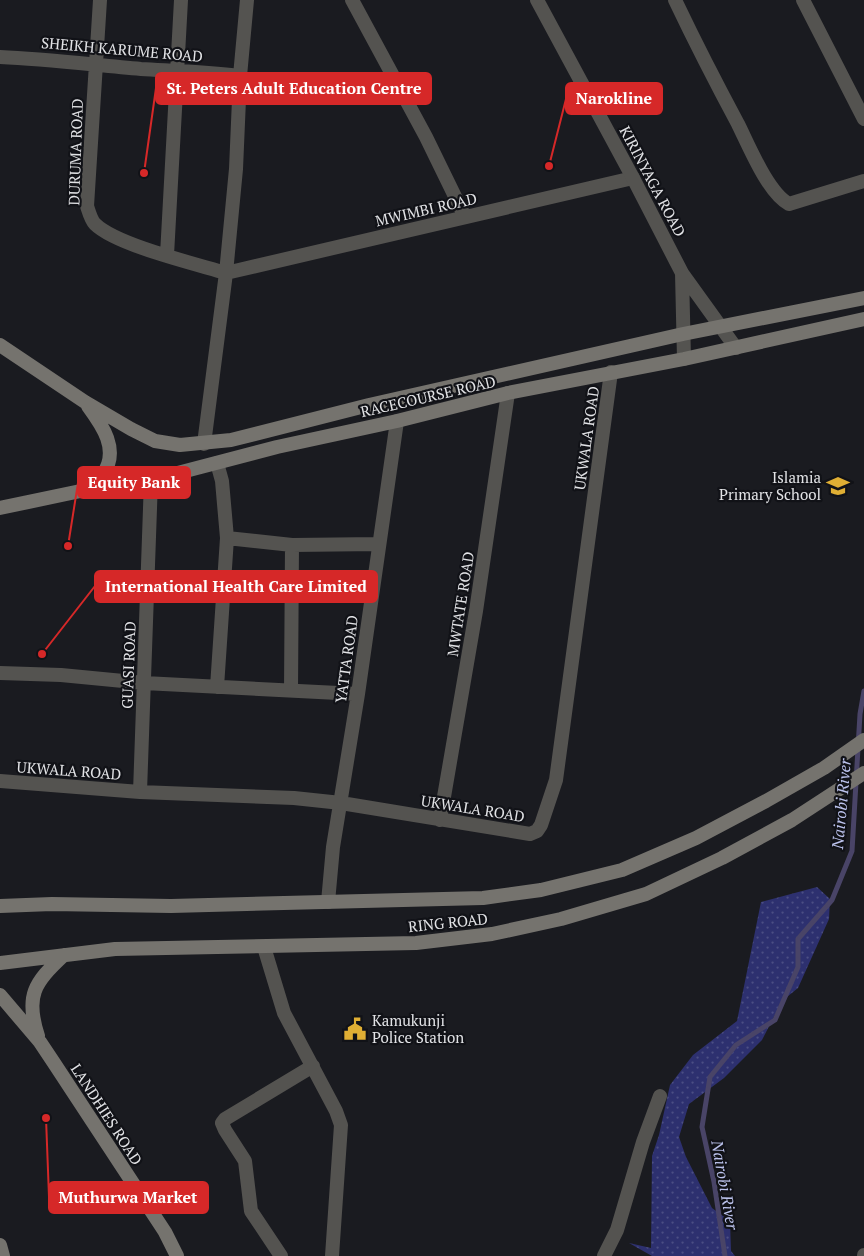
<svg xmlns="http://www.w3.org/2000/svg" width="864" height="1256" viewBox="0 0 864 1256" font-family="'PT Serif',serif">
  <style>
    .grass { fill: url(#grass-dots) }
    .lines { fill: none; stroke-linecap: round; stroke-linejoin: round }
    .stream { stroke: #494467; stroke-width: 5 }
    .minor { stroke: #545350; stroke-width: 14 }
    .tertiary { stroke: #545350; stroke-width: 14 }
    .secondary { stroke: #75736e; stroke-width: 14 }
    .labels { text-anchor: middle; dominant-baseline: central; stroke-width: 4.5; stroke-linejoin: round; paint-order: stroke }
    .street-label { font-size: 15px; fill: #e2e3e6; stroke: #111217 }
    .poi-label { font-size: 15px; fill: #e2e3e6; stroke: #111217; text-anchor: end }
    .water-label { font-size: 16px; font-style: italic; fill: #bcc3ed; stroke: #111217 }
    .leader { fill: none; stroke: #d62828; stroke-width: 2 }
    .callout-dot { fill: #d62828; stroke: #111217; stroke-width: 2 }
    .callout { fill: #d62828; stroke: #d62828; stroke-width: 2 }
    .callout-label { font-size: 16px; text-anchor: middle; font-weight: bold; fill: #fff }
  </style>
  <defs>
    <pattern id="grass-dots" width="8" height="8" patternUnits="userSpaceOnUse" patternTransform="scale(1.25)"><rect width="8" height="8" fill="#2d306f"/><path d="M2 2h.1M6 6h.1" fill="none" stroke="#4b4e84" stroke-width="1.8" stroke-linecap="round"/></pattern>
  </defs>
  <rect width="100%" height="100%" fill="#1a1b20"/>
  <!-- grass -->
  <path class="grass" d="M 817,887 L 830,899 L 829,919 L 798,988 L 782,1001 L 762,1040 L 724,1078 L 689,1104 L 679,1137 L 686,1157 L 712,1208 L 730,1221 L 731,1251 L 735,1256 L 652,1256 L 629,1243 L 651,1248 L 652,1156 L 659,1135 L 670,1085 L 693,1055 L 737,1021 L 761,902 Z"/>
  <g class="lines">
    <!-- stream -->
    <path class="stream" d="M 725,1256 L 714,1182 L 702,1127 L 710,1077 L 736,1045 L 775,1020 L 798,967 L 798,939 L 832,900 L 852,851 L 860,714 L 864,691"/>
    <!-- minor -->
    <path class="minor" d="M 100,0 L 87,206 C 89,212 91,220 95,224 C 116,245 196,264 226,273 L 633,178
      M 352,0 L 426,137 L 465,217
      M 675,0 C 695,42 716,83 738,124 C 749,146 768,193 789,204 L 864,181
      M 803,0 L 864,119
      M 0,57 C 47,59 94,65 141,69 C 175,71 207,72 240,76
      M 167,255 L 181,0
      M 204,444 L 226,273 L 236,169 L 240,76 L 247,0
      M 217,463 L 222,481 L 227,538 L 217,687
      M 227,538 L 292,545 L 379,544
      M 0,673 L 61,675 L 144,683 L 358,694
      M 291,690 L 292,545
      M 0,781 L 140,792 L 294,798 L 341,803 L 530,834 L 537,831 L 541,825 L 556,780 L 611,372
      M 140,792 L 151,480
      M 440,820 L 476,611 L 508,393
      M 328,902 L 333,847 L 358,694 L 397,421
      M 264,947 L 284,1013 L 336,1111 L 341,1125 L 332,1256
      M 281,1256 L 251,1211 L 245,1161 L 225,1130 L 222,1123 L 225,1119 L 313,1066
      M 604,1256 L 617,1230 L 643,1142 L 660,1096
      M 864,1256 L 864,1255"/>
    <!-- tertiary -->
    <path class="tertiary" d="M 537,0 L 633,178 L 682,273 L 736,348
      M 682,273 L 684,359"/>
    <!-- secondary -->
    <path class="secondary" d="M 0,345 L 85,402 L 131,429 L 155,441 L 180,445 L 231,440 L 369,405 L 683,334 L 864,298
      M 88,406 C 102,425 120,450 103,474 C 100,480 95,484 90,489
      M 0,508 L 90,489 L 151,480 L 277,447 L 397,421 L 508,393 L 684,359 L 864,319
      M 0,906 L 52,904 L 171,906 L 483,898 L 541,890 L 622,870 L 696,838 L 766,801 L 824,768 L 864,740
      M 0,963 L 115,949 L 416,943 L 492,934 L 561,919 L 646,894 L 722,858 L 792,820 L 864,773
      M 0,995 L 40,1042 L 54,1063 L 165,1232 L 177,1256
      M 38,1036 C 25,996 34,983 64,955
      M 0,1245 L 3,1256"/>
  </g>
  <!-- icons -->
  <defs>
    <symbol id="school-bare" viewBox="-9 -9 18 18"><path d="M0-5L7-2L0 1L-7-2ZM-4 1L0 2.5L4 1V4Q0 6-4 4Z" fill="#e0af34" stroke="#111217" stroke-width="2.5" paint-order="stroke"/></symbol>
    <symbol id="civic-bare" viewBox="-9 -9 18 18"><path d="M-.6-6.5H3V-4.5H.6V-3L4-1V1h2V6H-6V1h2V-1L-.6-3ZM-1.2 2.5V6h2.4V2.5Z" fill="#e0af34" stroke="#111217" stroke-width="2.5" paint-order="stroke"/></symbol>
  </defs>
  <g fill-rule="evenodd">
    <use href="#school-bare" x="822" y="470" width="32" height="32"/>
    <use href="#civic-bare" x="339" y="1013" width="32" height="32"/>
  </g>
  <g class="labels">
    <!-- street labels -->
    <g class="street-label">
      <text transform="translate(122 49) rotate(5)">SHEIKH KARUME ROAD</text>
      <text transform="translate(75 152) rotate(-88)">DURUMA ROAD</text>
      <text transform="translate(653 181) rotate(62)">KIRINYAGA ROAD</text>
      <text transform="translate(426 209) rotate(-13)">MWIMBI ROAD</text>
      <text transform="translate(428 396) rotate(-13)">RACECOURSE ROAD</text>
      <text transform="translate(586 438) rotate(-82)">UKWALA ROAD</text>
      <text transform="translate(460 604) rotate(-81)">MWTATE ROAD</text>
      <text transform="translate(346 659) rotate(-82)">YATTA ROAD</text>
      <text transform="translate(128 665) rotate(-88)">GUASI ROAD</text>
      <text transform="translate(69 770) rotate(4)">UKWALA ROAD</text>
      <text transform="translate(473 808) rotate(9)">UKWALA ROAD</text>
      <text transform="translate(448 922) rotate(-6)">RING ROAD</text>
      <text transform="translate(107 1114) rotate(57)">LANDHIES ROAD</text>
    </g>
    <!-- poi labels -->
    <g class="poi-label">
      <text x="821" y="477">Islamia<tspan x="821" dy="17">Primary School</tspan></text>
      <text x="372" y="1020" text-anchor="start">Kamukunji<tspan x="372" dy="17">Police Station</tspan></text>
    </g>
    <!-- water labels -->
    <g class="water-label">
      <text transform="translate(841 804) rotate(-85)">Nairobi River</text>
      <text transform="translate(725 1185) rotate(80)">Nairobi River</text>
    </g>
  </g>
  <!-- callouts -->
  <path class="leader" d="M144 173L156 88M549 166L566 99M68 546L78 483M42 654L95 586M46 1118L49 1197"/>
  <g class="callout-dot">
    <circle cx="144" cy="173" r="5"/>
    <circle cx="549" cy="166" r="5"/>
    <circle cx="68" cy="546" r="5"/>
    <circle cx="42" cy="654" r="5"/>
    <circle cx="46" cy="1118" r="5"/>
  </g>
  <g class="callout">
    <rect x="156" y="73" width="275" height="31" rx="5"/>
    <rect x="566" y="83" width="96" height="31" rx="5"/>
    <rect x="78" y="467" width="112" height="31" rx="5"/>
    <rect x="95" y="571" width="282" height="31" rx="5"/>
    <rect x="49" y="1182" width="159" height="31" rx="5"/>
  </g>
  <g class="callout-label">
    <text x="294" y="94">St. Peters Adult Education Centre</text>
    <text x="614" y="104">Narokline</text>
    <text x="134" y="488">Equity Bank</text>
    <text x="236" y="592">International Health Care Limited</text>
    <text x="128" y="1203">Muthurwa Market</text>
  </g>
</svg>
